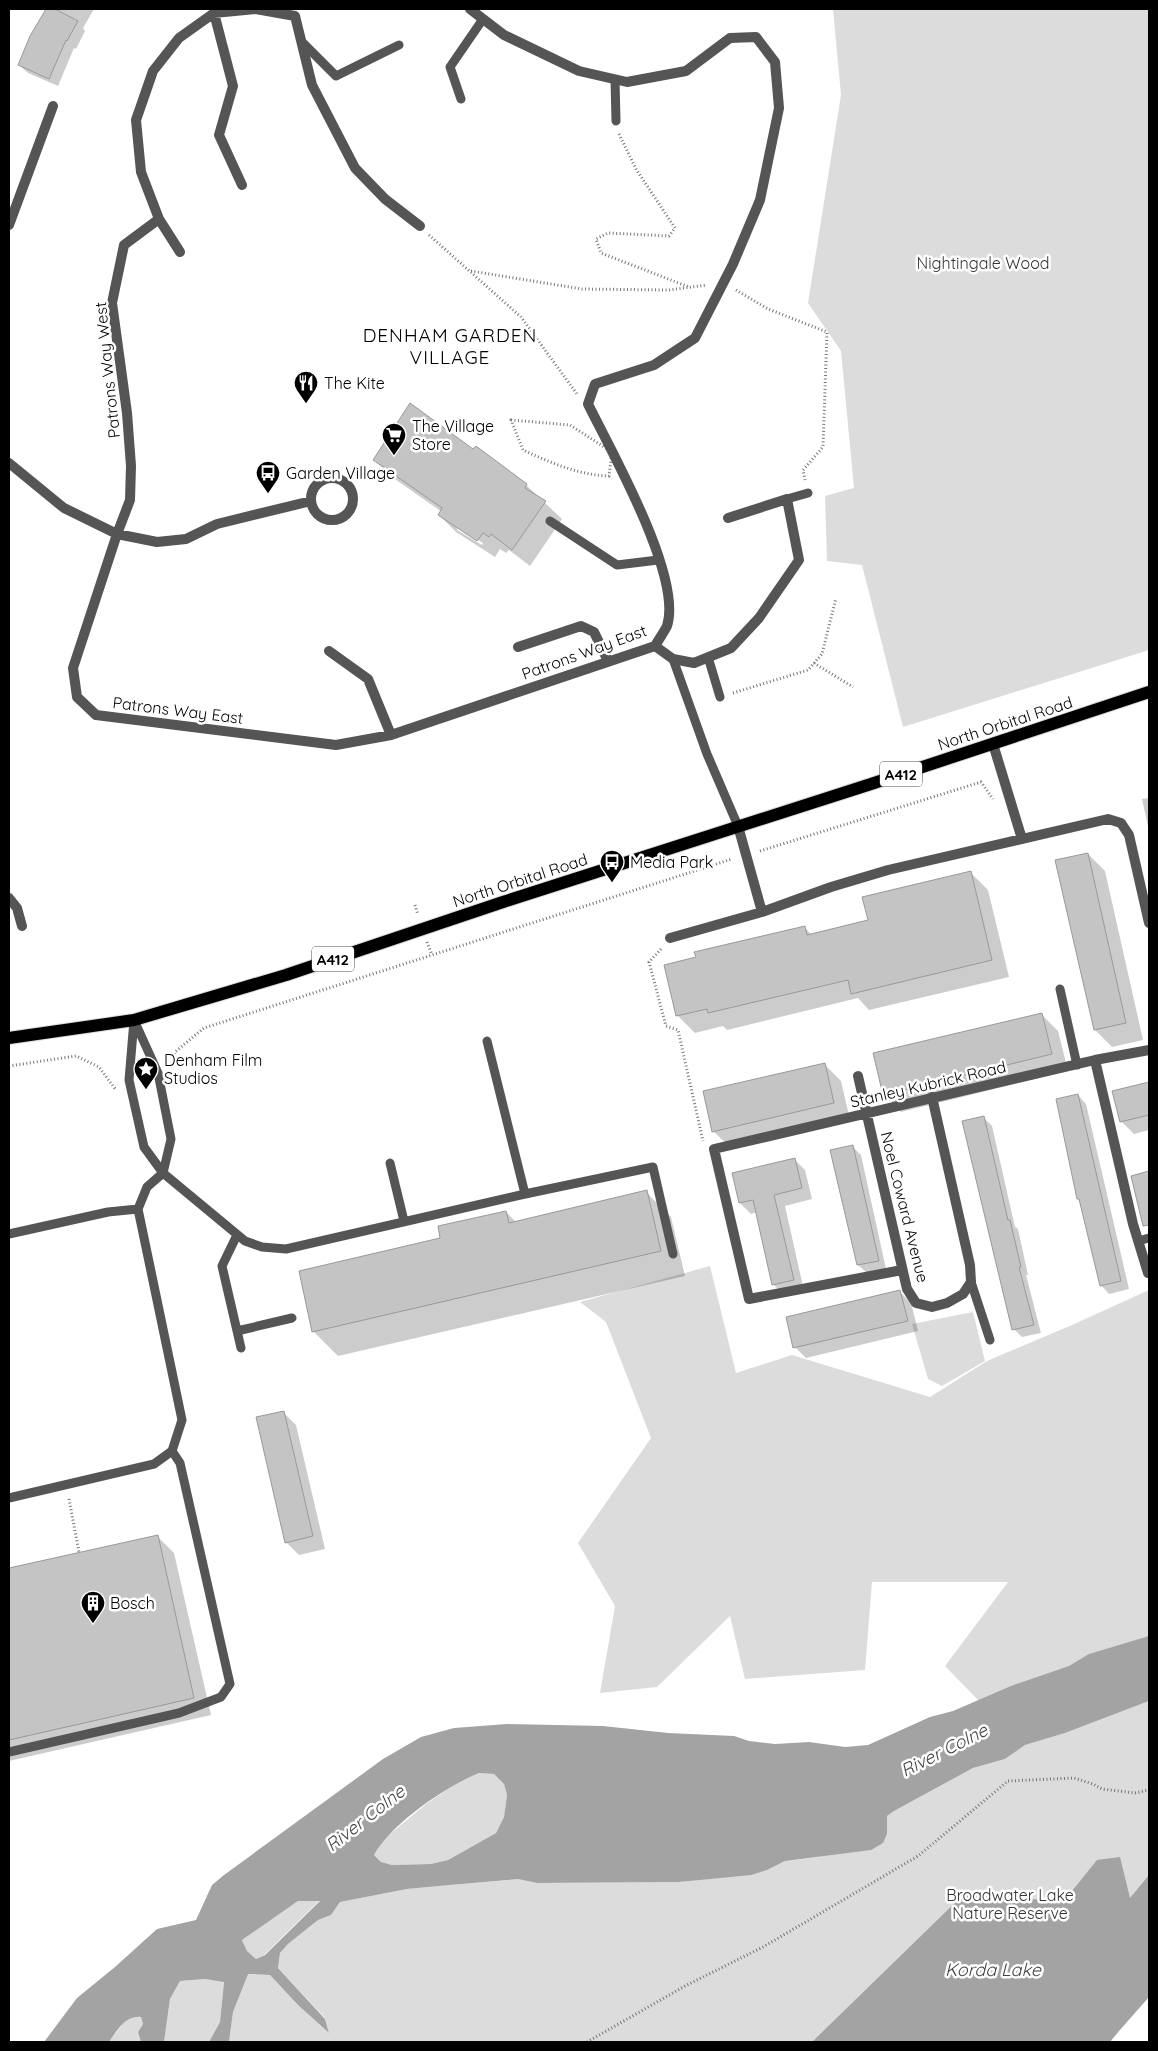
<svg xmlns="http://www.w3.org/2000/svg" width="1158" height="2051" viewBox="0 0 1158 2051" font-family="Quicksand,sans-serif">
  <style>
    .green { fill: #dcdcdc }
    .water { fill: #a3a3a3; fill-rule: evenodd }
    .pier { fill: #fff }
    .shadow { fill: #0003; fill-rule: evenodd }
    .building { fill: #c4c4c4; stroke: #999 }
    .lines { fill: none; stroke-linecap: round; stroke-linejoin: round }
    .primary-casing { stroke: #dbdbdb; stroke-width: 14 }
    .path { stroke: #777; stroke-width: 3; stroke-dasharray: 1 2.5; stroke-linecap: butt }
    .service { stroke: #555; stroke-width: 9 }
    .minor { stroke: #555; stroke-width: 10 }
    .primary { stroke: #000; stroke-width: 12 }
    .labels { text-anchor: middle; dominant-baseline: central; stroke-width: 5; stroke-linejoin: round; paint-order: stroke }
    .shield { fill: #fff; stroke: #4c4c4c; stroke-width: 1 }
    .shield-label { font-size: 15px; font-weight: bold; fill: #000 }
    .park-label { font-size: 16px; fill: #333; stroke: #fff }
    .street-label { font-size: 16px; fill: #000; stroke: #fff }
    .poi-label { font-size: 16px; fill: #000; stroke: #fff; text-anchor: start }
    .water-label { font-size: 18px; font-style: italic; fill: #444; stroke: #fff }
    .quarter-label { font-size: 19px; letter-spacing: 1px; fill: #000; stroke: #fff }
  </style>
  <rect width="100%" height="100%" fill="#fff"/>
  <!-- green -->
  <path class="green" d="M 833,9 L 1149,9 L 1149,650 L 903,727 L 862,565 L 827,561 L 825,496 L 854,488 L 841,351 L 808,303 L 841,95 Z
    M 710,1266 L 736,1373 L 792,1355 L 930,1397 L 987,1361 L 1072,1325 L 1149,1290 L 1149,1637 L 979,1701 L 945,1666 L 1008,1582 L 872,1582 L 865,1670 L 745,1679 L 730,1616 L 657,1687 L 600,1693 L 615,1606 L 578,1543 L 651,1438 L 606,1322 L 580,1302 Z
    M 973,1312 L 985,1361 L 942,1386 L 928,1379 L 912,1324 Z
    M 1149,1701 L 1149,2042 L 229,2042 L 233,2012 L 247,1974 L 270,1975 L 298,2005 L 329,2033 L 325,2018 L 278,1968 L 280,1953 L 288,1944 L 318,1920 L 331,1915 L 340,1902 L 407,1889 L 439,1886 L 518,1879 L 537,1883 L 679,1882 L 714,1878 L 767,1870 L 785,1861 L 818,1857 L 887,1834 L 887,1816 L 894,1811 L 973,1768 L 1005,1759 L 1025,1745 L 1065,1733 Z
    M 479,1773 L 494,1774 L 504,1784 L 507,1795 L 504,1817 L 496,1833 L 448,1860 L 431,1864 L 392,1865 L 381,1862 L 374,1855 L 384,1839 L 426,1804 L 458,1782 Z
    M 320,1900 L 264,1955 L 256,1959 L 247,1951 L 242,1940 L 298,1901 Z
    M 205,1979 L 224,1981 L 220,2022 L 209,2042 L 164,2042 L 170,1999 L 180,1981 Z
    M 134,2016 L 141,2017 L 143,2024 L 138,2032 L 141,2042 L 109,2042 L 124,2022 Z"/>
  <!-- water -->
  <path class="water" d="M 1149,1636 L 1149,1701 L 1065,1733 L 1025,1745 L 1005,1759 L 973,1768 L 894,1811 L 887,1816 L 887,1834 L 883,1843 L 871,1850 L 785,1861 L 767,1870 L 751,1875 L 679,1882 L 537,1883 L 518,1879 L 439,1886 L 407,1889 L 340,1902 L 331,1915 L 318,1920 L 288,1944 L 280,1953 L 278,1968 L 325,2019 L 329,2033 L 298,2005 L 270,1975 L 248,1974 L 233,2012 L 229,2042 L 209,2042 L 220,2022 L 224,1982 L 205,1979 L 180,1981 L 170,1999 L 164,2042 L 141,2042 L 138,2032 L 143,2024 L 141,2017 C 125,2015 117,2031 109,2042 L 44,2042 L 77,1998 L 115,1967 L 157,1929 L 196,1920 L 212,1885 L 224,1875 L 383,1759 L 421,1737 L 454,1728 L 507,1724 L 603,1726 L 668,1733 L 734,1736 L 749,1741 L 775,1744 L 809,1742 L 845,1747 L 868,1745 L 930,1717 L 953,1711 L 1011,1686 L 1069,1666 L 1089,1654 ZM 479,1773 L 494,1774 L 504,1784 L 507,1795 L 504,1817 L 496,1833 L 448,1860 L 431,1864 L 392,1865 L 381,1862 L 374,1855 C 391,1824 446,1786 479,1773 ZM 298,1901 L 320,1901 L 265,1955 L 256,1959 L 247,1951 L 242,1940 Z
    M 1120,1857 L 1130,1898 L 1149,1875 L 1149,2042 L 812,2042 L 963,1895 L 1064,1901 L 1097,1860 Z"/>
  <!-- pier -->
  <path class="pier" d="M 1149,1997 L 1149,2042 L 1110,2042 L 1119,2031 Z"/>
  <!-- shadow -->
  <path class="shadow" d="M 47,9 L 94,9 L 83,28 L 85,31 L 76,49 L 74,48 L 58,86 L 28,73 L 19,65 L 31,37 Z
    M 375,460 L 526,485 L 562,519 L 530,566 L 509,550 L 506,553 L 500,549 L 495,557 L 456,532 L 439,515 L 442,512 L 392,477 ZM 457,527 L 483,543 L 482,545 L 457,530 Z
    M 1149,798 L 1149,831 L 1142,799 Z
    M 1088,854 L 1105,871 L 1143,1040 L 1112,1047 L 1095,1030 Z
    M 971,873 L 988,890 L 1009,977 L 869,1010 L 858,998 L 727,1030 L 723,1026 L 695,1033 L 677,1015 L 804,927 L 812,935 L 869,921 Z
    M 1041,1014 L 1058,1031 L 1068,1071 L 901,1112 L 884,1094 Z
    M 824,1064 L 841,1081 L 850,1120 L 731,1148 L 713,1131 Z
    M 1149,1084 L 1149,1130 L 1134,1134 L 1121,1121 L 1114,1092 Z
    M 1078,1095 L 1086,1104 L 1129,1289 L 1109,1294 L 1101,1285 Z
    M 984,1118 L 992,1126 L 1015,1227 L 1018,1229 L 1028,1275 L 1026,1275 L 1041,1333 L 1022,1337 L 1014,1329 Z
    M 852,1146 L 861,1155 L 886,1269 L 867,1273 L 858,1265 L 832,1151 Z
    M 794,1159 L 805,1170 L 812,1199 L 785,1206 L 804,1291 L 784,1295 L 773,1284 L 757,1212 L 751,1214 L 740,1203 Z
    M 646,1192 L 671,1217 L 685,1276 L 338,1356 L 313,1331 L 506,1212 L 517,1223 Z
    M 900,1292 L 911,1303 L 918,1331 L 806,1358 L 795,1347 Z
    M 283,1412 L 296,1425 L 325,1549 L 299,1555 L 286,1542 Z
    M 157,1536 L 174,1553 L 211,1715 L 9,1761 L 9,1569 Z"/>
  <!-- building -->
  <path class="building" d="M 46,9 L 55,9 L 78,21 L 67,41 L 66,40 L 49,79 L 18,65 L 30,36 Z
    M 410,403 L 473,449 L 476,446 L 527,484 L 525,488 L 546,501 L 512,550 L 491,534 L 489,537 L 483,533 L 477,541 L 438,515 L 442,508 L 373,460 Z
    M 1088,853 L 1126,1023 L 1094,1030 L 1055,860 Z
    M 971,871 L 992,960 L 851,994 L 848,980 L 708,1013 L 707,1009 L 676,1016 L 664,965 L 696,957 L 694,952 L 805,926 L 807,935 L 868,920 L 862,897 Z
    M 1042,1013 L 1052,1054 L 883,1095 L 873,1053 Z
    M 825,1063 L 834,1103 L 712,1132 L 703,1091 Z
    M 1149,1082 L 1149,1115 L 1120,1122 L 1112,1091 Z
    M 1078,1094 L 1121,1281 L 1100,1286 L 1079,1199 L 1077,1199 L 1056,1099 Z
    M 984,1116 L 1008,1220 L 1010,1220 L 1021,1267 L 1019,1267 L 1034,1325 L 1012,1330 L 962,1121 Z
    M 853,1145 L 879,1261 L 857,1265 L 830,1150 Z
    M 795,1158 L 802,1188 L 774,1195 L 794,1280 L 772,1285 L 753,1200 L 739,1203 L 732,1173 Z
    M 1149,1171 L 1149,1225 L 1143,1226 L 1131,1176 Z
    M 647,1190 L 661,1251 L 312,1332 L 299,1271 L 440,1238 L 438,1226 L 506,1211 L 509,1223 Z
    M 900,1290 L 908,1321 L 793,1348 L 786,1317 Z
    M 284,1411 L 313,1536 L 285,1543 L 256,1417 Z
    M 158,1535 L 194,1698 L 9,1740 L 9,1568 Z"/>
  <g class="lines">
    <defs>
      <path id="primary" d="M 9,1038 L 134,1020 L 286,975 L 503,902 L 871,784 L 1149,692"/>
    </defs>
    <!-- primary casing -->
    <use href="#primary" class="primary-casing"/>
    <!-- path -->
    <path class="path" d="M 619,134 L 636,169 L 675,228 L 669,236 L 608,233 L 596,239 L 601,253 L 689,287
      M 429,235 L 521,317 L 577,394
      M 471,271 L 582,289 L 669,290 L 707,285
      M 736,290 L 768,309 L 827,332 L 823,447 L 803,470 L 805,480
      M 511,420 L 570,425 L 612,452 L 609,476 C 579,475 551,463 523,450 Z
      M 814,663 L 853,687
      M 733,693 L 808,670 L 822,654 L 836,598
      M 760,851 L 981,782 L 993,799
      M 415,905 L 418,915
      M 427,942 L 432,955
      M 661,949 L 649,962 L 666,1026 L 678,1030 L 703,1141
      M 9,1066 L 76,1056 L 99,1067 L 116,1090
      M 172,1068 L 175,1052 L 204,1028 L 732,859
      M 69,1499 L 79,1552
      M 587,2042 L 685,1986 L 763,1947 L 918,1856 L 1008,1781 L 1074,1778 L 1093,1784 L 1102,1789 L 1135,1793 L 1149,1790"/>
    <!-- service -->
    <path class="service" d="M 302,42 L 336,76 L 399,45
      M 615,80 L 616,121
      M 461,99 L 450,67 L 483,19
      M 787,499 L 808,493
      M 550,521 L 617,565 L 658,560
      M 708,657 L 720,697
      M 673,659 L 707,754 L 738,826
      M 1060,989 L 1077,1065
      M 134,1020 L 129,1080 L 144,1147 L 163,1173 L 245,1241 L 262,1247 L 286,1249 L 525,1194 L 653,1167 L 673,1254
      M 487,1041 L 525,1194
      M 390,1163 L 404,1221
      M 9,1234 L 108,1212 L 138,1209
      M 237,1235 L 222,1266 L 241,1348
      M 1138,1241 L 1149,1238
      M 971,1282 L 990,1340
      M 237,1331 L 292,1318
      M 9,1498 L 154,1464 L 172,1451 L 182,1420 L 138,1209 L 147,1187 L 163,1173 L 171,1139 L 158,1073 L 134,1020
      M 9,1752 L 179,1713 L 221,1697 L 230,1684 L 180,1463 L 172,1451"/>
    <!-- minor -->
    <path class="minor" d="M 214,13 L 233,86 L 219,135 L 242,185
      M 295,16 L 312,85 L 355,168 L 385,199 L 420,226
      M 159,219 L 124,245 L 112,303 L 127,413 L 131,466 L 130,500 L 117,534 L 73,668 L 77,697 L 96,715 L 336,745 L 391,735 L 655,646 C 659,639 664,632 667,626 C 683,577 611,451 588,404 L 595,384 L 654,365 L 695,338 L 733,264 L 760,200 L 779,108 L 775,62 L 756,37 L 730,38 L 686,71 L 627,82 L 579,71 L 504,35 L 470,9
      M 9,225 L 53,106
      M 180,252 L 159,219 L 141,172 L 136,120 L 153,71 L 179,38 L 214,13 L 256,9 L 295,16
      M 9,463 L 64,508 L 117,534 L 157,542 L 186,539 L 217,524 L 311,501
      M311 499a21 21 0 1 1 42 0a21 21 0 1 1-42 0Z
      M 655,646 L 673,659 L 694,663 L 731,648 L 759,618 L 799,560 L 787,499 L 728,518
      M 518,647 L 581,626 L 594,632 L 608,661
      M 329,651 L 368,679 L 391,735
      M 993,744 L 1022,839
      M 738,826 L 762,912
      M 9,898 L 17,908 L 22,926
      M 670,938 L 762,912 L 831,887 L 888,870 L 1108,819 L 1121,823 L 1129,835 L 1149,923
      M 1095,1060 L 1133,1224 L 1148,1273
      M 858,1076 L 907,1289 L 916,1303 L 932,1307 L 947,1303 L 963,1294 L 971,1282 L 970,1265 L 932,1097
      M 902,1270 L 749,1299 L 714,1149 L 1095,1060 L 1149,1050"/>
    <!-- primary -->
    <use href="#primary" class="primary"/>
  </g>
  <!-- icons -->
  <defs>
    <symbol id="restaurant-pin" viewBox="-11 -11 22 30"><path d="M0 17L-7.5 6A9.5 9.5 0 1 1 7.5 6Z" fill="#000" stroke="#fff"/><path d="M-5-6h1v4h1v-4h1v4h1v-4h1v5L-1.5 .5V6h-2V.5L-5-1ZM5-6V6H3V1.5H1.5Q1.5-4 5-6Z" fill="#fff"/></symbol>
    <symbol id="supermarket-pin" viewBox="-11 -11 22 30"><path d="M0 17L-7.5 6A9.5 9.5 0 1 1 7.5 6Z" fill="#000" stroke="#fff"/><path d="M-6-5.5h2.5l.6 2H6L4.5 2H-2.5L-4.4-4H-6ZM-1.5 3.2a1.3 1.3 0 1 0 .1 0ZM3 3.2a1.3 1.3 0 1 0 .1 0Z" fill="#fff"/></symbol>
    <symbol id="bus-pin" viewBox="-11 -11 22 30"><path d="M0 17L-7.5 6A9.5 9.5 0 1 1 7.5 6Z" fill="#000" stroke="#fff"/><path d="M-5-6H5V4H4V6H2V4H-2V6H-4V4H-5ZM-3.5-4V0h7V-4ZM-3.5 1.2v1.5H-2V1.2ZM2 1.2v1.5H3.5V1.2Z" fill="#fff"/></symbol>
    <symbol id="sight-pin" viewBox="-11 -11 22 30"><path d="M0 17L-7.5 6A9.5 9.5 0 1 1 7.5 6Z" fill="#000" stroke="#fff"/><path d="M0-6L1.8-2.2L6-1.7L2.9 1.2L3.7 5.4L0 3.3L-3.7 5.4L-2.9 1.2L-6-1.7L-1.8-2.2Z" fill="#fff"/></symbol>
    <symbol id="building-pin" viewBox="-11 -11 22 30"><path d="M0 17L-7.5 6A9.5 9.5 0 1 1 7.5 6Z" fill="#000" stroke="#fff"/><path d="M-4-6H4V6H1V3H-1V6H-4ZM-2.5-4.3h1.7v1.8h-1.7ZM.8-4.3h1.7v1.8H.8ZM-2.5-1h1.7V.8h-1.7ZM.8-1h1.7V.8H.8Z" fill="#fff"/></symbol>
  </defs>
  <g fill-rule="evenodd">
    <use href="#restaurant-pin" x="292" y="369" width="28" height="38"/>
    <use href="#supermarket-pin" x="380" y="421" width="28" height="38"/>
    <use href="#bus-pin" x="254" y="459" width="28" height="38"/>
    <use href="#bus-pin" x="598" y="848" width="28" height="38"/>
    <use href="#sight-pin" x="132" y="1055" width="28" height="38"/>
    <use href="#building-pin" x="79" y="1589" width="28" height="38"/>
  </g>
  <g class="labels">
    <!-- shield labels -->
    <g class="shield">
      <rect x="880" y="761.5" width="42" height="25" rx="4"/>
      <rect x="312" y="946.5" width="42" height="25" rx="4"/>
    </g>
    <g class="shield-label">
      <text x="901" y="774">A412</text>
      <text x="333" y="959">A412</text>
    </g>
    <!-- park labels -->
    <g class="park-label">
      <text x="983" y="263">Nightingale Wood</text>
      <text x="1010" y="1895">Broadwater Lake<tspan x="1010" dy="18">Nature Reserve</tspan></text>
    </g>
    <!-- street labels -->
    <g class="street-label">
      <text transform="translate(107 370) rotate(-96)">Patrons Way West</text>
      <text transform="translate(584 652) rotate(-20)">Patrons Way East</text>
      <text transform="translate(178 710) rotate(7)">Patrons Way East</text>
      <text transform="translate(1005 723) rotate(-18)">North Orbital Road</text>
      <text transform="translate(520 880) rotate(-18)">North Orbital Road</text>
      <text transform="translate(928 1084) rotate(-13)">Stanley Kubrick Road</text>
      <text transform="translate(905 1207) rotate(76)">Noel Coward Avenue</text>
    </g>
    <!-- poi labels -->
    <g class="poi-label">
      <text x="324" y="383">The Kite</text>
      <text x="412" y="426">The Village<tspan x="412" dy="18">Store</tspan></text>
      <text x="286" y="473">Garden Village</text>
      <text x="630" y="862">Media Park</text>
      <text x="164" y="1060">Denham Film<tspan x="164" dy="18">Studios</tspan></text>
      <text x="110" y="1603">Bosch</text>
    </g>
    <!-- water labels -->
    <g class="water-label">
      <text transform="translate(944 1750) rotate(-27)">River Colne</text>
      <text transform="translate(365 1818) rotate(-38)">River Colne</text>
      <text x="993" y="1969">Korda Lake</text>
    </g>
    <!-- quarter labels -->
    <g class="quarter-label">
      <text x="450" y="335">DENHAM GARDEN<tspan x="450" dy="22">VILLAGE</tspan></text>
    </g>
  </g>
  <!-- border -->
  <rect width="1158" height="2051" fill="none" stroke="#000000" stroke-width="20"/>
</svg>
